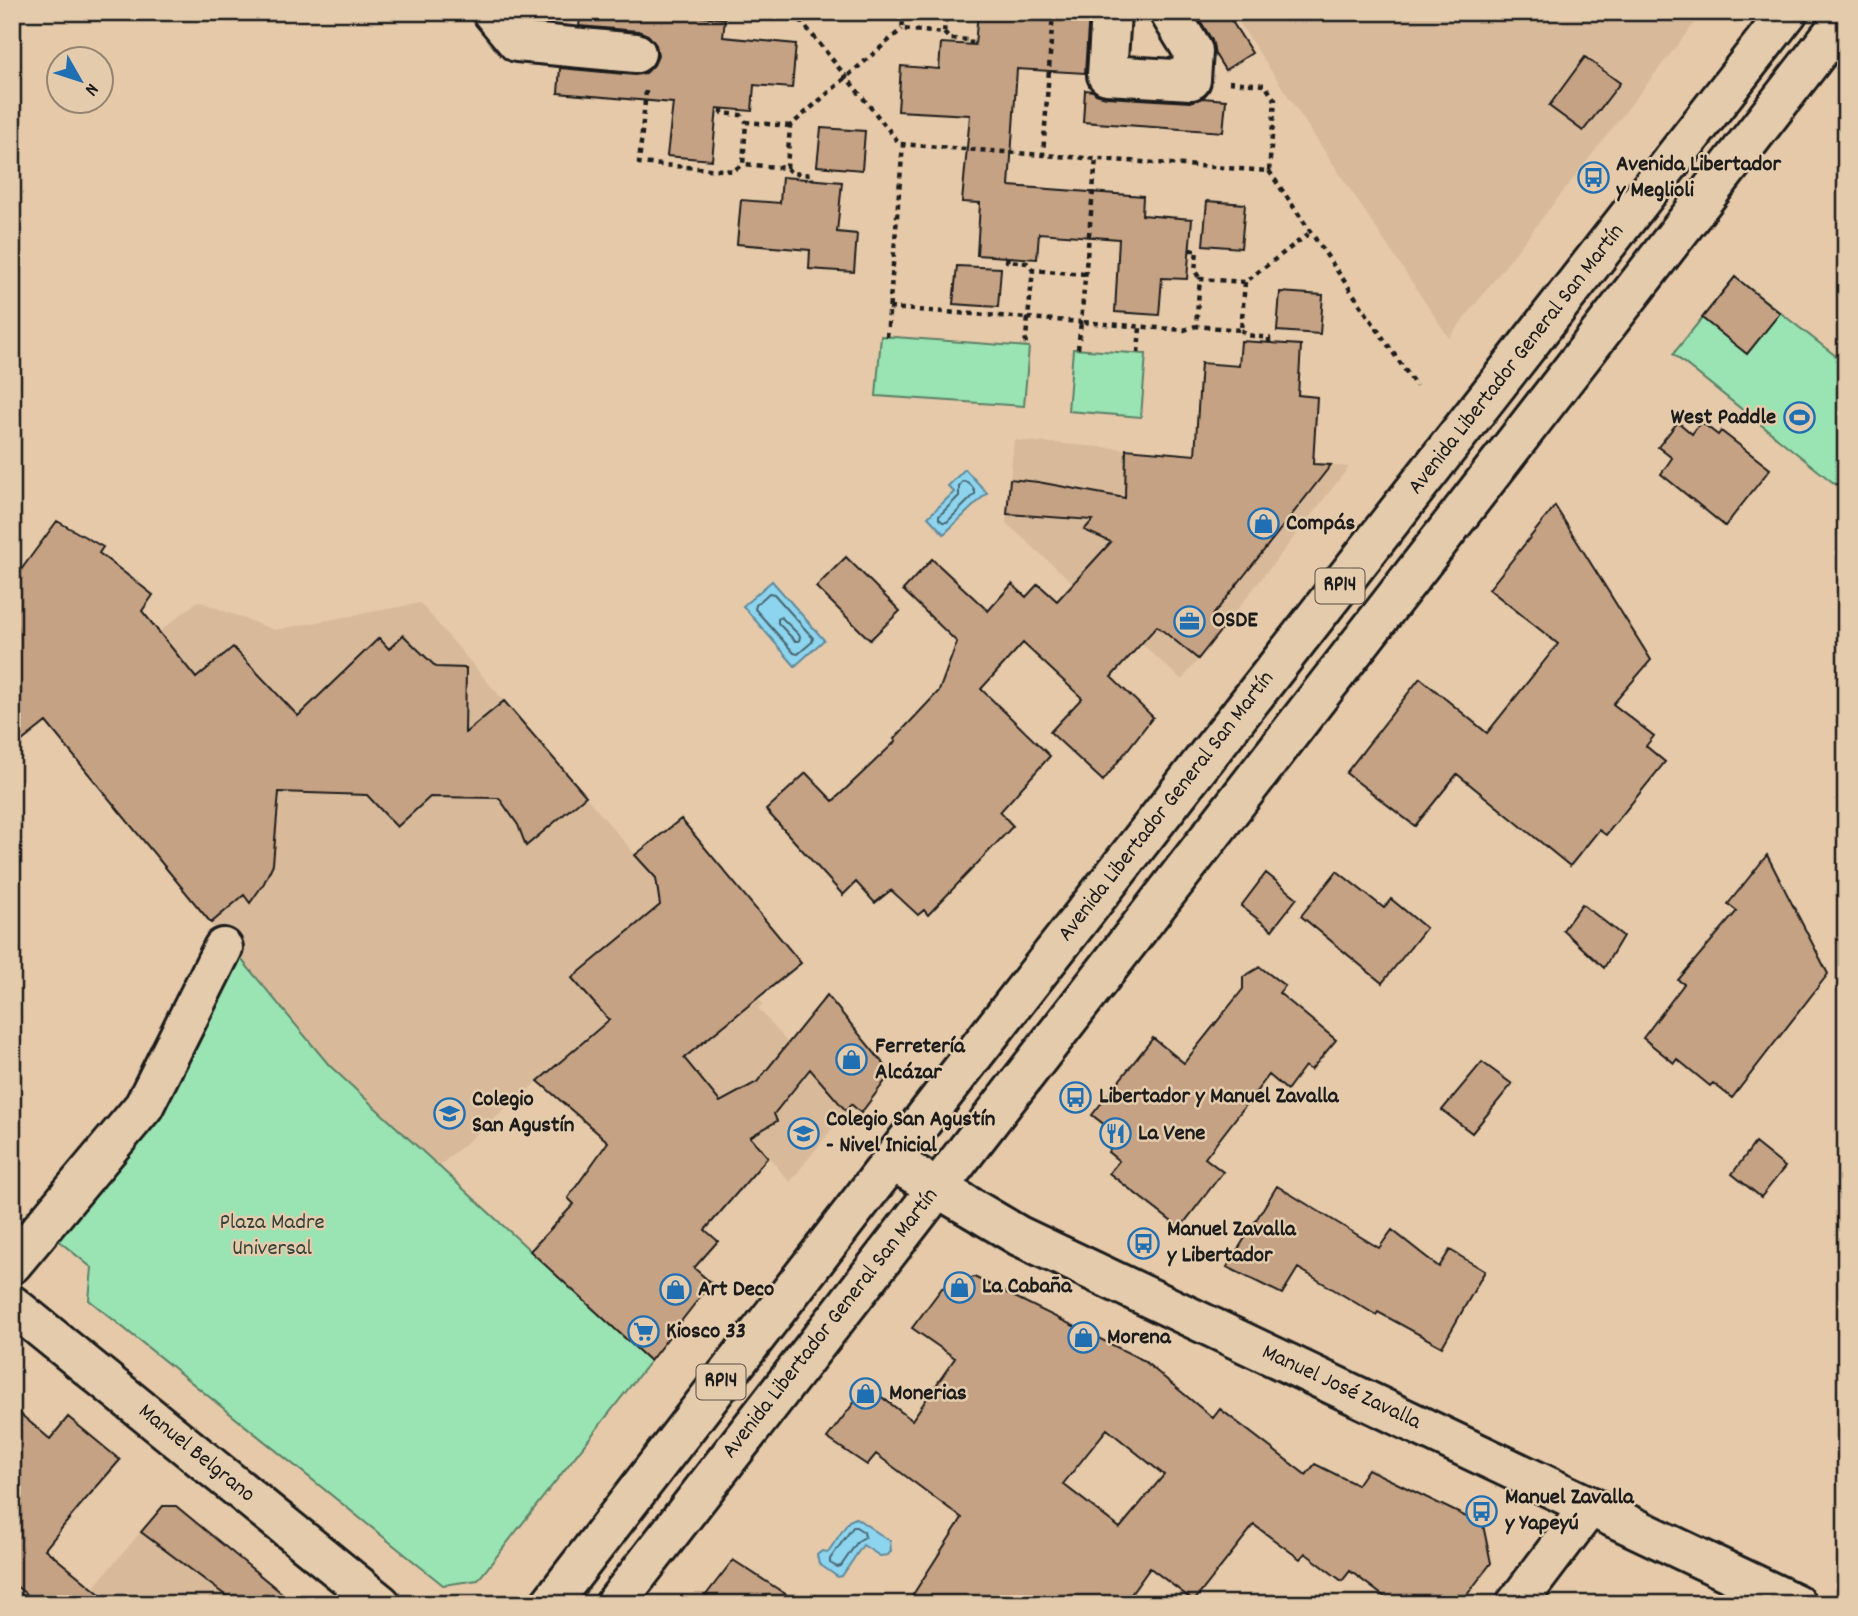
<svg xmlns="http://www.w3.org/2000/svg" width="1858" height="1616" viewBox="0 0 1858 1616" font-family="Dekko,sans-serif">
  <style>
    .built { fill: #d8ba9b }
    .green { fill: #9ae3b2; stroke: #5b8067; stroke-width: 2 }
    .water { fill: #8dd4ef; stroke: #608a9b; stroke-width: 2 }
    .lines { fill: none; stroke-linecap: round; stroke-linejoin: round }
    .shore { stroke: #496670; stroke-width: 2 }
    .building { fill: #c6a284; stroke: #1c1c1c; stroke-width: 2; fill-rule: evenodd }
    .street-casing { stroke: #1c1c1c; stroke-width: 44 }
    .secondary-casing { stroke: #1c1c1c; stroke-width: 44 }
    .primary-casing { stroke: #1c1c1c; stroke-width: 44 }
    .path { stroke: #1c1c1c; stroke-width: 4.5; stroke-dasharray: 5 5; stroke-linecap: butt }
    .street { stroke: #e4cbac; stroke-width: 38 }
    .secondary { stroke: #e4cbac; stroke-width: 38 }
    .primary { stroke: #e4cbac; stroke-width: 38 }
    .labels { text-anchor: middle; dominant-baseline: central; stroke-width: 5; stroke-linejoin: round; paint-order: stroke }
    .shield { fill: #e4cbac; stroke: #585047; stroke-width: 2 }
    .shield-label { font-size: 21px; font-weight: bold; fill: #1c1c1c }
    .poi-label { font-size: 23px; font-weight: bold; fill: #1c1c1c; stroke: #e4cbac; text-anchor: start }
    .street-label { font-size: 23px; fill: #1c1c1c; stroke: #e4cbac }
    .park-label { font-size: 23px; fill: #35443a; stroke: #e4cbac }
  </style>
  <rect width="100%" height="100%" fill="#e5c9a9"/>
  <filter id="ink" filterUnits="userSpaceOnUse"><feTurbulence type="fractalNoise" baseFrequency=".0143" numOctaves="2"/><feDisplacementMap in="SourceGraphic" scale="14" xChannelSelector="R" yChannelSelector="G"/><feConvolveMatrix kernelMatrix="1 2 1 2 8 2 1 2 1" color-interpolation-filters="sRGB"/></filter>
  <g filter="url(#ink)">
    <path class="built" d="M1232 12H1703L1449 338Z
      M1014 440 1213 456 1349 467 1182 680 1006 523Z
      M198 601 274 630 420 603 758 998 763 1004 758 1008 846 1111 790 1182 633 1000 439 1166 329 1065 312 1047 45 722Z
      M141 1532 237 1604H79Z"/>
    <path class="green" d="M1735 277 1846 364V493L1673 354Z
      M881 336 1029 347 1024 406 876 396Z
      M1073 349 1146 354 1141 417 1068 411Z
      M236 953 329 1065 650 1361 478 1580 443 1585 89 1300 92 1268 54 1237Z"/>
    <path class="water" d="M965 469 987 493 944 534 928 517 954 492 948 486Z
      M772 581 824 640 795 666 743 606Z
      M856 1518 890 1541 891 1551 888 1555 880 1556 863 1545 842 1576 838 1577 819 1564 817 1555 822 1551 828 1552 849 1521Z"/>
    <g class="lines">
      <path class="shore" d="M963 481C968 481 976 489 975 494L947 522H943L939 519V516L959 496V486Z
        M769 593 774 594 813 638 812 642 798 654 794 653 755 609 756 605Z
        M781 617 800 636 799 641H795L778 623V619Z
        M853 1527H856L864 1532 865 1537 858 1541 841 1566 837 1567 830 1563V1559Z"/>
    </g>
    <path class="building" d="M581 12H645L725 19 723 37 796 44 792 88 754 85 752 111 717 108 712 160 667 156 673 103 558 93 560 68 635 75 646 73 654 65 658 56 656 45 648 35 638 31 579 26Z
      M978 12H1089L1085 73 1017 69 1009 186 1143 196 1142 215 1192 219 1187 279 1162 278 1159 315 1115 312 1119 239 1039 233 1037 259 977 255 980 203 962 202 970 115 898 111 901 66 939 69 941 43 975 45Z
      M1195 12H1226L1252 53 1225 70 1215 54 1212 40Z
      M1585 57 1620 83 1583 131 1549 106Z
      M1085 90 1093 91 1096 94 1106 97 1190 102 1202 98 1226 100 1223 132 1083 122Z
      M821 128 865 131 862 170 817 166Z
      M782 177 842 182 837 232 857 234 854 272 809 269 810 250 737 244 741 200 780 203Z
      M1207 201 1245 204 1241 248 1203 245Z
      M957 266 1001 268 998 307 953 304Z
      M1735 277 1780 313 1747 354 1702 318Z
      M1280 292 1323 295 1320 334 1277 331Z
      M1241 341 1301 345 1298 395 1317 397 1313 464 1331 465 1213 615 1225 625 1198 659 1157 626 1111 677 1153 717 1103 781 1050 732 1082 698 1023 643 981 689 1050 756 1000 812 1013 826 928 915 924 910 918 915 891 890 875 903 856 882 843 895 766 810 806 773 833 801 896 741 894 739 939 691 957 642 903 590 932 559 988 611 1012 584 1026 597 1038 584 1057 601 1111 542 1084 530 1093 520 1007 514 1010 479 1038 482 1125 498 1126 449 1195 455 1201 363 1239 366Z
      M1678 422 1692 434 1701 422 1718 435 1721 431 1770 469 1725 526 1661 474 1672 458 1658 447Z
      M1555 506 1651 660 1613 704 1654 736 1646 746 1665 762 1606 835 1599 830 1570 866 1457 774 1415 826 1346 773 1420 678 1487 733 1558 644 1489 589Z
      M57 521 103 547 99 553 153 595 142 611 196 678 233 647 298 716 379 638 389 649 403 635 436 667 466 668 465 733 504 701 586 796 526 846 518 825 499 798 430 797 397 827 367 795 279 792 273 864 264 883 250 903 244 895 211 923 46 722 12 749V582Z
      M846 557 900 611 870 640 816 587Z
      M681 819 801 963 684 1058 720 1102 757 1082 827 995 891 1073 861 1113 851 1104 846 1111 810 1069 774 1114 777 1121 750 1137 768 1157 705 1230 718 1241 694 1268 711 1283 650 1361 530 1251 574 1204 568 1198 608 1142 538 1081 609 1020 572 978 660 905 656 878 635 855Z
      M1767 855 1828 974 1732 1098 1713 1083 1710 1086 1677 1059 1674 1063 1643 1038 1684 984 1678 980 1737 911 1728 904Z
      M1337 871 1384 908 1391 899 1426 928 1382 983 1301 916Z
      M1266 873 1297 898 1272 930 1241 906Z
      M1582 904 1623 936 1604 968 1563 930Z
      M1260 967 1285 986 1279 993 1336 1040 1311 1070 1305 1066 1287 1090 1269 1075 1205 1158 1223 1172 1180 1228 1109 1173 1119 1161 1108 1152 1116 1141 1106 1134 1110 1129 1092 1115 1153 1038 1184 1063 1243 989V977Z
      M1482 1062 1512 1084 1472 1133 1442 1110Z
      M1755 1143 1785 1167 1761 1197 1732 1174Z
      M1277 1186 1379 1248 1392 1230 1439 1267 1450 1250 1485 1271 1442 1347 1378 1312 1376 1315 1298 1268 1282 1294 1227 1267Z
      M974 1277 1143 1360 1213 1418 1220 1409 1306 1475 1315 1464 1357 1485 1368 1469 1483 1525 1491 1563 1460 1604H1394L1350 1571 1342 1581 1305 1553 1300 1559 1254 1525 1194 1601 1150 1568 1124 1604H907L962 1518 876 1454 867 1465 827 1438 867 1386 912 1420 955 1358 912 1328 942 1288ZM1107 1429 1164 1475 1120 1528 1063 1484Z
      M12 1407 50 1439 68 1417 120 1460 78 1508 45 1549 112 1604H39L16 1586 12 1590Z
      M163 1506H176L295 1604H237L141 1532Z
      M733 1560 801 1604H699Z"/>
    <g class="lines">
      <defs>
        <path id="street" d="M492 12 517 42 636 53
          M1111 12 1107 75 1191 80 1193 51 1169 12
          M12 1264 144 1106 223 948
          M12 1305 381 1604
          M1516 1604 1590 1506"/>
        <path id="secondary" d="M892 1161 1019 1236 1796 1604"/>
        <path id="primary" d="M550 1604 958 1075 1788 12
          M615 1604 1846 16"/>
      </defs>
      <use href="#street" class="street-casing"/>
      <use href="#secondary" class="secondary-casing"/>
      <use href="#primary" class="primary-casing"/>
      <path class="path" d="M794 12 900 144 1043 155
        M904 12 902 29 944 33 946 12
        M1053 12 1043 155 1269 171 1416 386
        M944 33 950 39 971 40V45
        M1229 82 1265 85 1275 100 1269 171
        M646 91 639 163 733 171 743 164
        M722 109V113L741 115 746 122
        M790 126 746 122 743 164 787 168 790 126 902 29
        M787 168 791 173 812 175V179
        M1190 250H1197L1195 271 1200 279
        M1008 257 1007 261 1027 263 1033 270
        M1085 274 1033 270 1028 318 1081 322 1096 158
        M1245 282 1241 330 1196 326 1200 279 1245 282 1311 232
        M889 308 1028 318 1025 347
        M1241 330 1247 335 1269 338V343
        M887 337 903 144
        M1078 349 1081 322 1184 330 1196 326
        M1138 353 1140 327"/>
      <use href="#street" class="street"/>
      <use href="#secondary" class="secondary"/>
      <use href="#primary" class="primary"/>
    </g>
  </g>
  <defs>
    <symbol id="bus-ring" viewBox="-11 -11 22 22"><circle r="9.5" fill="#e4cbac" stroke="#1f6fb2" stroke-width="1.5"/><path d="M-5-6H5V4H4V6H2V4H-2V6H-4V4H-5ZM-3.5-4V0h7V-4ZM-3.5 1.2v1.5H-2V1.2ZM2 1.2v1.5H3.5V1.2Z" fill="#1f6fb2"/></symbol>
    <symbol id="stadium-ring" viewBox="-11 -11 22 22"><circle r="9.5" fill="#e4cbac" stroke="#1f6fb2" stroke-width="1.5"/><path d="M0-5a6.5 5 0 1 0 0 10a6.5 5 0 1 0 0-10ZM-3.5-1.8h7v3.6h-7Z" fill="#1f6fb2"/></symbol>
    <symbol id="shop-ring" viewBox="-11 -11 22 22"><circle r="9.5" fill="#e4cbac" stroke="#1f6fb2" stroke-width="1.5"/><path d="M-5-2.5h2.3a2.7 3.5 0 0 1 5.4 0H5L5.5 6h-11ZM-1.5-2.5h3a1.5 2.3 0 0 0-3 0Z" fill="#1f6fb2"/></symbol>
    <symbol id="office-ring" viewBox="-11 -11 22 22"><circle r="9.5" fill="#e4cbac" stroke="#1f6fb2" stroke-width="1.5"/><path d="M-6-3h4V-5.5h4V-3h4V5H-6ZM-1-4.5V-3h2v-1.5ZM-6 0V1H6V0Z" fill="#1f6fb2"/></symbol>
    <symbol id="school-ring" viewBox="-11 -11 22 22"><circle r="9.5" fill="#e4cbac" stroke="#1f6fb2" stroke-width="1.5"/><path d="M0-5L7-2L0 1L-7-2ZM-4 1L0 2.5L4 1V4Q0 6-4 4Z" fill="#1f6fb2"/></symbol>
    <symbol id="restaurant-ring" viewBox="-11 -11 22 22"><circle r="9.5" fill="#e4cbac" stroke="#1f6fb2" stroke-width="1.5"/><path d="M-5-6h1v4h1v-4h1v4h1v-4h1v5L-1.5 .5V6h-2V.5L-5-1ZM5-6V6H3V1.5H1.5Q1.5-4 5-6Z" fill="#1f6fb2"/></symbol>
    <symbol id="supermarket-ring" viewBox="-11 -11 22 22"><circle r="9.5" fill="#e4cbac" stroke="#1f6fb2" stroke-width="1.5"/><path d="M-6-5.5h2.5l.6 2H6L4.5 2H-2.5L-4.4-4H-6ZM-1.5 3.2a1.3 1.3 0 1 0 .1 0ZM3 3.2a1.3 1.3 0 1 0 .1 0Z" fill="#1f6fb2"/></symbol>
  </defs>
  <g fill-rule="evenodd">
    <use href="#bus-ring" x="1576" y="160" width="35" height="35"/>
    <use href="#stadium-ring" x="1782" y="400" width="35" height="35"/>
    <use href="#shop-ring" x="1246" y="506" width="35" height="35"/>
    <use href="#office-ring" x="1172" y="604" width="35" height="35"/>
    <use href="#shop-ring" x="834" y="1042" width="35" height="35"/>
    <use href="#bus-ring" x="1058" y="1080" width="35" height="35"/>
    <use href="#school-ring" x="432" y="1096" width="35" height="35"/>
    <use href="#school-ring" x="786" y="1116" width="35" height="35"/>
    <use href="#restaurant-ring" x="1098" y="1116" width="35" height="35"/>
    <use href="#bus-ring" x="1126" y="1226" width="35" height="35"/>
    <use href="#shop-ring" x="942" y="1270" width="35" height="35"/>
    <use href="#shop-ring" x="658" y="1272" width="35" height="35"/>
    <use href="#supermarket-ring" x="626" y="1314" width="35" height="35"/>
    <use href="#shop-ring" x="1066" y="1320" width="35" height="35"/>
    <use href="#shop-ring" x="848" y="1376" width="35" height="35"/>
    <use href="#bus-ring" x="1464" y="1494" width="35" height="35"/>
  </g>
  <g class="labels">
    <g class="shield">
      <rect x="1315.5" y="568.5" width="49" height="35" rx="5"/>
      <rect x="696.5" y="1364.5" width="49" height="35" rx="5"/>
    </g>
    <g class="shield-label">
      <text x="1340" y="586">RP14</text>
      <text x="721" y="1382">RP14</text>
    </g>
    <g class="poi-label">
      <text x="1616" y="165">Avenida Libertador<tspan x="1616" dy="26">y Meglioli</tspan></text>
      <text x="1776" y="418" text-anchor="end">West Paddle</text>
      <text x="1286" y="524">Compás</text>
      <text x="1212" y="621">OSDE</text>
      <text x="875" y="1047">Ferretería<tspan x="875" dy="26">Alcázar</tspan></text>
      <text x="1099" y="1097">Libertador y Manuel Zavalla</text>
      <text x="472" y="1100">Colegio<tspan x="472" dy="26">San Agustín</tspan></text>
      <text x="826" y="1120">Colegio San Agustín<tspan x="826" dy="26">- Nivel Inicial</tspan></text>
      <text x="1138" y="1134">La Vene</text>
      <text x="1167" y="1230">Manuel Zavalla<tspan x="1167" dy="26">y Libertador</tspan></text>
      <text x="982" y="1287">La Cabaña</text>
      <text x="698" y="1290">Art Deco</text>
      <text x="666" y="1332">Kiosco 33</text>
      <text x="1107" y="1338">Morena</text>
      <text x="889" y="1394">Monerias</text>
      <text x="1505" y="1498">Manuel Zavalla<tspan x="1505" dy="26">y Yapeyú</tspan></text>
    </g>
    <g class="street-label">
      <text transform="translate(1517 360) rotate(-52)">Avenida Libertador General San Martín</text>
      <text transform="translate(1167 807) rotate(-52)">Avenida Libertador General San Martín</text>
      <text transform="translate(831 1324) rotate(-52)">Avenida Libertador General San Martín</text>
      <text transform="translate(1341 1388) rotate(25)">Manuel José Zavalla</text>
      <text transform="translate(196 1454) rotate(39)">Manuel Belgrano</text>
    </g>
    <g class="park-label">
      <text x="272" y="1223">Plaza Madre<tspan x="272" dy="26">Universal</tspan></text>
    </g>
  </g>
  <rect width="1858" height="1616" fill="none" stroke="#e4cbac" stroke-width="42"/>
  <rect x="21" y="21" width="1816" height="1574" fill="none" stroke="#1c1c1c" stroke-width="2.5" filter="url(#ink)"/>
  <g transform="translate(80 80) rotate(129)"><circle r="33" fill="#e4cbac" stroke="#948572" stroke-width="2"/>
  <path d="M0-5L12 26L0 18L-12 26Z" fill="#1f6fb2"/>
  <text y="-10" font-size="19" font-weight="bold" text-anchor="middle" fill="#1c1c1c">N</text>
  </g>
</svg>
